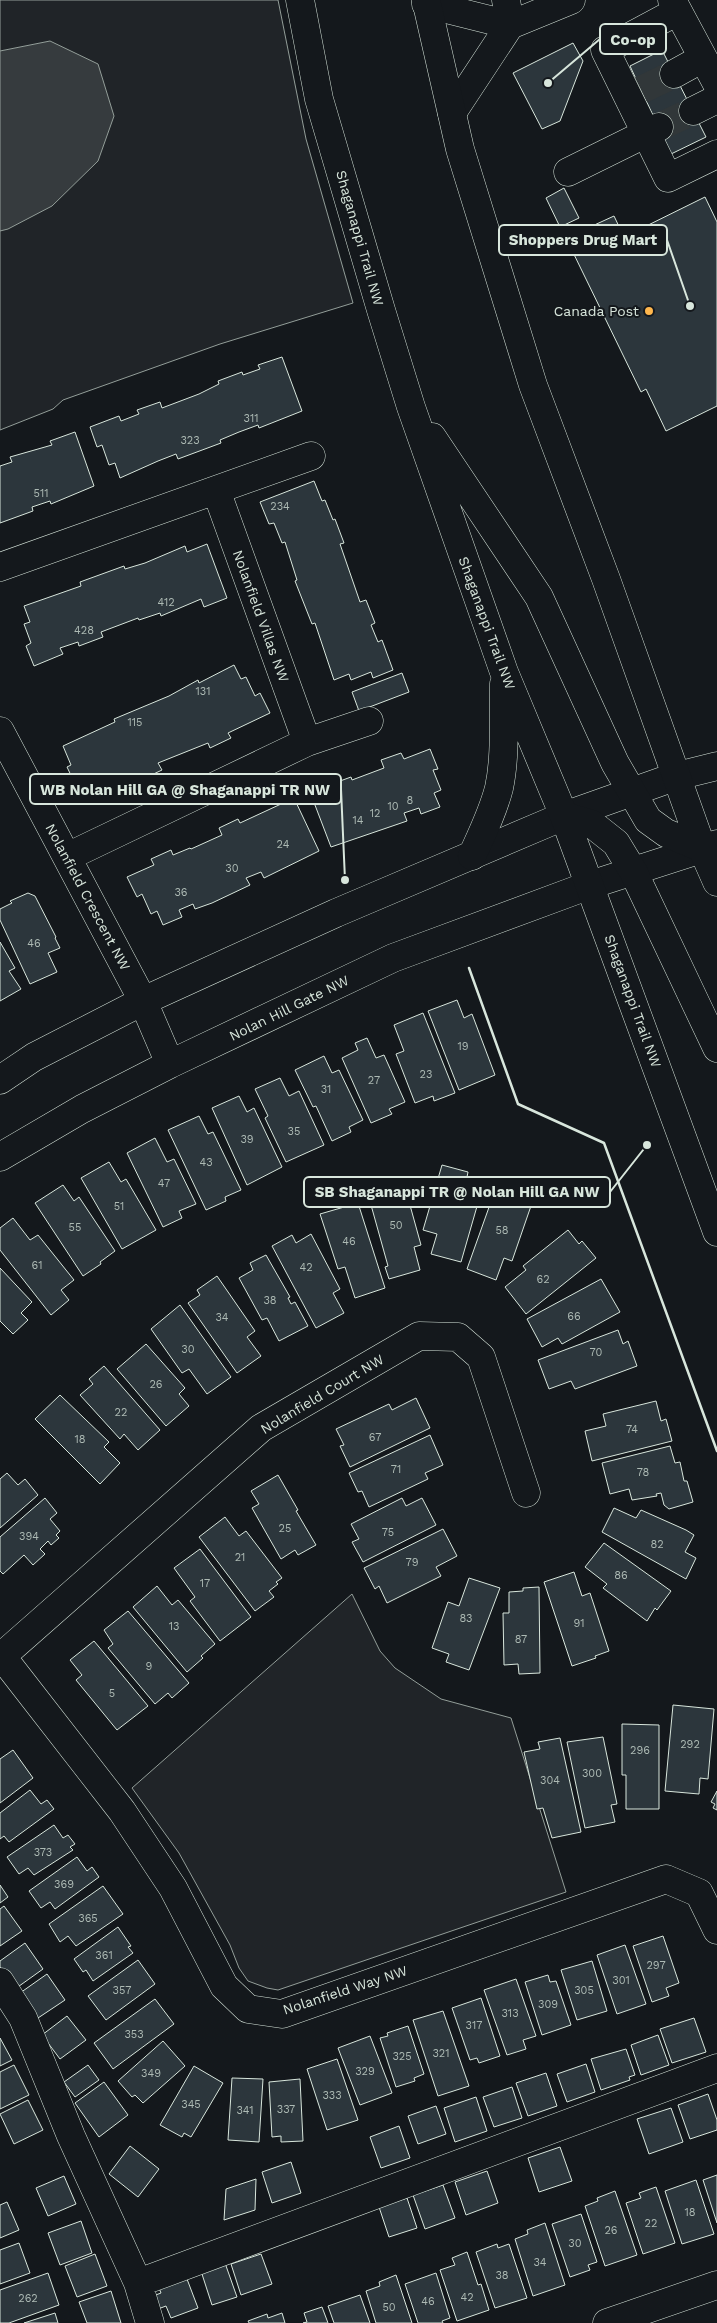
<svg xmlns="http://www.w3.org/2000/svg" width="717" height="2323" viewBox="0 0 717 2323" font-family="'Work Sans',sans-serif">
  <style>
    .green { fill: #202428; stroke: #939e99 }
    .water { fill: #363b3e; stroke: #939e99 }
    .building { fill: #2c363c; stroke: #d8e6dc }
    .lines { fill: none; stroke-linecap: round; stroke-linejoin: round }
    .minor-tunnel { stroke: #313739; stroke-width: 28; stroke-dasharray: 28 14; stroke-linecap: butt }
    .minor-casing { stroke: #d8e6dc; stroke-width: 29 }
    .major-casing { stroke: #d8e6dc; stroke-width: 29 }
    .minor { stroke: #14181c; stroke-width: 28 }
    .major { stroke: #14181c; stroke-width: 28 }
    .wall { stroke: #d8e6dc; stroke-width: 2.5 }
    .poi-dot { fill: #ffb74d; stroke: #14181c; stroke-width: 2 }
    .labels { text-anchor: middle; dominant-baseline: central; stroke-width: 4; stroke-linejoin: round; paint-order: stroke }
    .number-label { font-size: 11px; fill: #adbab4 }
    .street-label { font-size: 14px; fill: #d8e6dc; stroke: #14181c }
    .poi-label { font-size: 14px; fill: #d8e6dc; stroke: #14181c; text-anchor: end }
    .leader { fill: none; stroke: #d8e6dc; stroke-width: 2 }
    .callout-dot { fill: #d8e6dc; stroke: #14181c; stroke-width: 2 }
    .callout { fill: #14181c; stroke: #d8e6dc; stroke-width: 2 }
    .callout-label { font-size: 15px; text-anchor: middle; font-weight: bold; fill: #d8e6dc }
  </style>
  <rect width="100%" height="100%" fill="#14181c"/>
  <path class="green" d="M0 0H278L306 139 353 303 220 344 63 400 53 409 0 430Z
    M352 1594 380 1651 395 1668 441 1699 511 1718 566 1892 278 1990 267 1988 248 1981 239 1968 230 1945 179 1853 132 1788Z"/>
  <path class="water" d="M50 41 98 64 114 116 98 161 52 206 8 229 0 231V51Z"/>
  <path class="building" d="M573 43 583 61 560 121 542 129 513 73Z
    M662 50 706 137 671 154 630 66Z
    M564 188 579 218 560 227 546 198Z
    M705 197 717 222V406L666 431 646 389 641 392 566 238 614 216 624 237Z
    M282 357 302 411 259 428 258 425 239 432 220 440 221 443 178 459 176 454 158 461 120 478 115 463 109 465 102 445 97 447 90 427 119 416 121 421 139 414 137 410 160 402 162 408 199 394 219 384 218 381 242 372 243 375 260 369 258 365Z
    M75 432 94 486 51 504 50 501 32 507 33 511 0 523V466L12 462 10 457 52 445 50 441Z
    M314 481 322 501 325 500 333 520 335 519 344 543 340 544 360 602 366 600 375 623 371 625 378 642 382 640 393 670 373 678 371 672 351 680 349 674 334 680 315 623 312 624 295 581 297 580 285 542 282 543 274 523 269 524 260 502Z
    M207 544 227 598 204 607 201 599 161 616 160 613 139 620 138 618 101 632 103 637 79 646 78 642 60 648 63 654 34 666 26 646 31 643 24 624 30 622 24 606 81 586 80 582 124 566 125 569 145 563 185 546 187 552Z
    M234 665 241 679 246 677 255 696 260 693 270 713 228 733 231 738 210 748 208 743 158 763 162 770 143 779 141 774 87 799 81 786 77 788 67 767 71 765 63 746 115 722 114 719 169 696 198 680 199 683Z
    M402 673 409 692 359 711 352 692Z
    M430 749 438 769 433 770 441 790 434 793 440 807 421 814 419 808 404 813 407 821 331 847 310 792 351 777 352 780 384 768 381 760 401 753 404 759Z
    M294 798 319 851 264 878 261 872 246 878 250 885 212 903 195 909 193 904 179 910 182 917 163 925 157 911 151 914 142 894 137 897 127 877 154 865 151 859 171 850 173 855 190 848 191 849 222 835 219 828 238 819 240 823Z
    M28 893 35 896 56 937 55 938 60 948 48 953 57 972 30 984 0 920V909L12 903 10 901Z
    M0 942 15 968 9 971 21 989 0 1001Z
    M457 1000 464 1018 472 1014 495 1075 459 1090 428 1011Z
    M423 1013 455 1093 434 1101 433 1096 415 1103 396 1054 404 1051 394 1025Z
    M367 1038 376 1058 384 1055 405 1102 389 1109 392 1114 371 1123 342 1058 358 1050 355 1043Z
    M324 1056 332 1073 339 1070 363 1120 349 1127 351 1132 332 1141 316 1106 313 1107 295 1070Z
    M280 1078 289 1096 299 1091 324 1145 286 1162 265 1118 268 1116 255 1089Z
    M239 1096 247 1112 254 1108 282 1167 247 1185 212 1108Z
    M199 1116 208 1134 213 1132 241 1190 225 1197 226 1201 206 1210 168 1130Z
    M155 1138 167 1162 174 1159 196 1204 179 1211 182 1218 163 1227 127 1153Z
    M109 1162 121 1182 126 1179 156 1230 122 1249 81 1178Z
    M442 1165 468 1172 467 1177 484 1182 461 1262 431 1254 437 1234 423 1230Z
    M498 1182 523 1191 520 1199 532 1203 512 1261 504 1258 496 1280 467 1269Z
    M63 1185 74 1201 79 1197 115 1251 100 1262 101 1264 83 1276 35 1203Z
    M408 1198 421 1245 414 1247 420 1270 389 1279 385 1267 388 1266 371 1205Z
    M358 1203 385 1288 355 1298 345 1267 338 1269 320 1214Z
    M13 1218 30 1240 38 1235 74 1280 61 1290 69 1300 51 1315 0 1250V1228Z
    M568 1230 579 1244 582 1241 596 1258 526 1314 505 1287 526 1270 523 1266Z
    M311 1234 340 1289 333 1293 344 1313 316 1328 272 1246 292 1235 296 1243Z
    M266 1255 290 1297 288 1298 291 1304 295 1302 308 1326 279 1341 267 1318 262 1320 239 1278 253 1270 250 1263Z
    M0 1268 32 1302 21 1313 28 1320 13 1334 0 1321Z
    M217 1276 255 1331 247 1337 261 1356 237 1373 188 1303 200 1295 197 1290Z
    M601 1279 620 1312 562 1344 558 1338 542 1347 527 1319Z
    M180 1305 231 1377 207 1394 189 1369 182 1373 151 1329Z
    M618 1330 623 1344 628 1341 637 1366 575 1389 571 1381 549 1389 538 1360Z
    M146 1344 185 1388 179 1394 189 1406 166 1426 117 1369Z
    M104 1366 160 1430 138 1450 124 1434 120 1439 80 1395 93 1384 89 1379Z
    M60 1395 109 1442 104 1447 120 1463 100 1484 35 1419Z
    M416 1398 430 1428 350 1467 340 1446 344 1445 336 1429 389 1404 392 1410Z
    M656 1401 661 1421 666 1419 672 1441 592 1461 585 1431 606 1426 603 1414Z
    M430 1435 443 1465 425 1473 428 1479 369 1507 362 1491 358 1492 349 1473Z
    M670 1446 675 1463 680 1462 684 1481H687L693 1502 669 1509 664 1505 661 1493 656 1494 657 1496 632 1500 629 1489 610 1494 602 1463Z
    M7 1473 18 1485 25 1479 38 1495 0 1528V1479Z
    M278 1475 298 1510 296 1511 316 1545 298 1555 295 1550 281 1559 252 1508 259 1504 251 1491Z
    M45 1498 57 1513 50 1519 60 1531 56 1535 59 1538 51 1545 48 1541 40 1549 45 1554 33 1565 24 1555 3 1574 0 1571V1537Z
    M402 1498 406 1506 422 1498 436 1525 363 1562 352 1542 359 1539 351 1524Z
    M614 1508 636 1518 641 1510 686 1530 694 1535 685 1552 696 1558 686 1579 602 1532Z
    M225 1517 239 1536 246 1531 282 1578 276 1582 278 1584 269 1591 274 1597 255 1611 199 1537Z
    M443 1529 457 1556 436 1567 441 1576 387 1603 379 1586 375 1589 364 1568Z
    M604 1543 671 1591 657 1610 655 1608 647 1621 603 1588 607 1584 585 1567Z
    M200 1549 251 1617 220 1641 190 1601 195 1597 174 1568Z
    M574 1572 582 1596 590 1593 609 1651 595 1656 596 1658 572 1666 544 1582Z
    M469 1578 500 1588 469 1670 446 1662 449 1654 432 1648 448 1602 459 1606Z
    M157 1586 172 1605 178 1600 215 1644 201 1656 203 1658 187 1672 133 1607Z
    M539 1587 540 1673 519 1674 518 1664 504 1665 503 1613H509V1592L523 1591V1588Z
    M128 1611 189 1683 172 1698 168 1693 155 1704 108 1648 113 1644 104 1630Z
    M94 1641 148 1706 117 1730 76 1680 82 1675 70 1660Z
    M673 1705 714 1709 708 1779 700 1778 699 1794 665 1791Z
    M622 1724 659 1725V1809H626V1775H622Z
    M603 1737 617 1804 611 1805 615 1822 585 1828 567 1742Z
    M560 1738 581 1832 552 1838 543 1808 537 1809 524 1752 540 1749 538 1742Z
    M13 1750 33 1778 0 1803V1759Z
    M30 1790 41 1804 47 1800 54 1809 9 1842 4 1836 0 1839V1813Z
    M717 1791V1810L713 1808 715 1804 711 1802Z
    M54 1825 63 1838 68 1835 75 1844 70 1847 73 1850 34 1875 28 1868 19 1874 7 1857Z
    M77 1857 87 1871 92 1867 99 1877 55 1909 50 1902 41 1908 29 1891Z
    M0 1885 8 1897 0 1903Z
    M103 1886 123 1914 76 1946 68 1936 60 1942 49 1924Z
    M4 1906 22 1931 0 1946V1909Z
    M118 1927 131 1946 128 1947 133 1953 93 1981 86 1970 83 1972 74 1959Z
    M663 1936 679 1983 666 1988 669 1996 652 2002 633 1946Z
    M25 1943 43 1969 15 1989 0 1967V1961Z
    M625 1945 646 2004 617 2014 597 1955Z
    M138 1960 155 1984 106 2020 88 1996Z
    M592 1961 607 2011 577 2020 561 1970Z
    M47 1974 65 2000 38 2018 20 1993Z
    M548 1975 550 1982 556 1981 571 2025 542 2035 525 1982Z
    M516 1979 536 2036 523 2040 526 2049 507 2055 484 1990Z
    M481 1998 500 2056 479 2063 477 2058 470 2060 452 2008Z
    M155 1999 174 2024 113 2069 94 2043Z
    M443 2011 469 2086 438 2096 413 2020Z
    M67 2016 86 2040 60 2059 42 2035Z
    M694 2018 706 2052 672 2063 660 2029Z
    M408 2026 424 2074 414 2078 415 2081 396 2087 380 2038 388 2036 387 2033Z
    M658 2035 669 2065 641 2075 631 2045Z
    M370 2036 392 2093 360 2105 338 2048Z
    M0 2038 12 2060 0 2066Z
    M163 2041 185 2066 143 2103 135 2095 132 2097 118 2081Z
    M626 2049 635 2075 629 2077 630 2080 601 2090 591 2059Z
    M337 2059 358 2120 327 2130 307 2069Z
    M586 2064 595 2092 567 2102 557 2074Z
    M14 2065 29 2095 0 2109V2072Z
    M88 2065 99 2080 75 2097 64 2082Z
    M194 2066 223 2083 191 2137 184 2133 182 2137 160 2125Z
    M546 2073 557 2106 528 2116 516 2083Z
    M232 2078 263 2079 259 2142 228 2140Z
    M300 2079 303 2141 281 2142V2136L272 2137 269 2082Z
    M104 2082 128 2115 99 2137 75 2103Z
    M512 2087 522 2118 494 2127 483 2097Z
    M708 2094 717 2120V2130L690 2139 678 2105Z
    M476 2097 487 2131 455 2142 444 2108Z
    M28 2100 43 2130 14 2144 0 2114Z
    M436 2106 446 2134 418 2144 408 2116Z
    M671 2108 683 2142 649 2154 637 2119Z
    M399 2126 410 2158 381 2168 370 2137Z
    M130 2146 159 2169 138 2197 109 2174Z
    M560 2147 572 2181 539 2192 528 2158Z
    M291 2162 301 2193 272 2203 262 2172Z
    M487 2171 498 2203 466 2215 455 2182Z
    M717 2175V2223L703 2180Z
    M64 2176 76 2204 48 2216 36 2188Z
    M256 2179 255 2210 224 2220 226 2189Z
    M696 2180 714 2234 682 2244 665 2191Z
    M443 2185 455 2218 425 2229 413 2195Z
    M656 2187 675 2243 643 2254 626 2203 641 2198 639 2193Z
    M615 2191 637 2255 605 2266 585 2206 598 2201 597 2198Z
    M407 2198 417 2228 389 2237 379 2207Z
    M7 2202 19 2230 0 2238V2205Z
    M581 2214 597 2262 588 2265 590 2270 570 2277 552 2224Z
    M81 2221 92 2253 60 2265 48 2233Z
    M545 2223 565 2285 533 2296 515 2239 528 2234 527 2230Z
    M19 2243 30 2273 0 2284V2250Z
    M497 2244 498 2248 509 2244 527 2298 495 2308 476 2252Z
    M467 2252 478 2285 481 2284 489 2310 457 2321 440 2270 455 2265 452 2258Z
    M95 2254 107 2286 77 2297 65 2266Z
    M261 2254 272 2284 241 2295 231 2264Z
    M225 2263 237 2297 212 2305 201 2271Z
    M48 2273 59 2305 9 2323H0V2290Z
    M436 2273 450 2318 442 2321 443 2323H418L405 2284Z
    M396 2275 412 2323H376L366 2291 380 2286 379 2282Z
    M187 2279 198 2308 171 2318 166 2306 158 2309 153 2296 161 2293 159 2288Z
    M111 2291 121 2323H87L79 2302Z
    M360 2295 370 2323H334L328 2306Z
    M322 2307 328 2323H303L307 2322 304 2313Z
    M55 2313 58 2323H24Z
    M282 2313 285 2323H249L248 2321 267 2314 268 2318Z"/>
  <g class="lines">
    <path class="minor-tunnel" d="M641 90 674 74
      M659 127 693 111"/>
    <defs>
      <path id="minor" d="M506 0 510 25
        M672 0 717 84
        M426 4 510 25
        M678 11 605 50 668 178 717 154
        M674 74 703 58
        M693 111 717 99
        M452 113 510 25 571 0
        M568 172 659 127
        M216 490 307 742
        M0 567 311 456
        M0 731 143 1001 170 1064
        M67 857 307 742 369 721
        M0 1080 34 1057 143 1001 336 913 564 816 677 776 717 766
        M0 1157 82 1109 170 1064 393 958 590 885 717 844
        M0 1654 122 1811 173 1888 224 1986 248 2009 282 2014 666 1879 699 1893 717 1930
        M2 1656 261 1428 419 1336 458 1337 481 1357 526 1493
        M0 1982 23 2018 71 2136 138 2283 150 2323
        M138 2283 717 2068
        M607 2323 717 2285"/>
      <path id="major" d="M300 0 319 99 381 310 411 407 504 672 564 816 717 1232
        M426 0 460 149 533 385 606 579 702 848 717 882
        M432 437 539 597 615 763 648 820 666 833 702 848
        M564 816 592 824 616 843 633 871 717 1048
        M472 856C482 834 493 812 499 788 506 755 503 718 504 684"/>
    </defs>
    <use href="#minor" class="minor-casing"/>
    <use href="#major" class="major-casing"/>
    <use href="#minor" class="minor"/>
    <use href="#major" class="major"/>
    <path class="wall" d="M469 968 518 1104 604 1143 717 1451"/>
  </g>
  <circle class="poi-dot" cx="649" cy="311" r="5"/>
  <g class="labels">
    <g class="number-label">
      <text x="251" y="418">311</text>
      <text x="190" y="440">323</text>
      <text x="41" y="493">511</text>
      <text x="280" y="506">234</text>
      <text x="166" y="602">412</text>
      <text x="84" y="630">428</text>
      <text x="203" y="691">131</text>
      <text x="135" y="722">115</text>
      <text x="410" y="800">8</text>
      <text x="393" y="806">10</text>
      <text x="375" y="813">12</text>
      <text x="358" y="820">14</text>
      <text x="283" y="844">24</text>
      <text x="232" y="868">30</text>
      <text x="181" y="892">36</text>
      <text x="34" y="943">46</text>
      <text x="463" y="1046">19</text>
      <text x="426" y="1074">23</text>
      <text x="374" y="1080">27</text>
      <text x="326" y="1089">31</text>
      <text x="294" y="1131">35</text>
      <text x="247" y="1139">39</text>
      <text x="206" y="1162">43</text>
      <text x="164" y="1183">47</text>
      <text x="119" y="1206">51</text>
      <text x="396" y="1225">50</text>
      <text x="75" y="1227">55</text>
      <text x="502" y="1230">58</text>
      <text x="349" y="1241">46</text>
      <text x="37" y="1265">61</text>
      <text x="306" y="1267">42</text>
      <text x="543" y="1279">62</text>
      <text x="270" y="1300">38</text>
      <text x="574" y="1316">66</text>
      <text x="222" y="1317">34</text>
      <text x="188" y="1349">30</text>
      <text x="596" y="1352">70</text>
      <text x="156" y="1384">26</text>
      <text x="121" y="1412">22</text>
      <text x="632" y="1429">74</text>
      <text x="375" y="1437">67</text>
      <text x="80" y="1439">18</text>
      <text x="396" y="1469">71</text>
      <text x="643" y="1472">78</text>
      <text x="285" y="1528">25</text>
      <text x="388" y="1532">75</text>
      <text x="29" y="1536">394</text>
      <text x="657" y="1544">82</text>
      <text x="240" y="1557">21</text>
      <text x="412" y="1562">79</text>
      <text x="621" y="1575">86</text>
      <text x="205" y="1583">17</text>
      <text x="466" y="1618">83</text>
      <text x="579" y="1623">91</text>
      <text x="174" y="1626">13</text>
      <text x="521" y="1639">87</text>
      <text x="149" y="1666">9</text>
      <text x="112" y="1693">5</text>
      <text x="690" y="1744">292</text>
      <text x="640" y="1750">296</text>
      <text x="592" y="1773">300</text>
      <text x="550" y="1780">304</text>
      <text x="43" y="1852">373</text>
      <text x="64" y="1884">369</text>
      <text x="88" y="1918">365</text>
      <text x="104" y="1955">361</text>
      <text x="656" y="1965">297</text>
      <text x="621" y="1980">301</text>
      <text x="122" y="1990">357</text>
      <text x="584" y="1990">305</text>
      <text x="548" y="2004">309</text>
      <text x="510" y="2013">313</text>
      <text x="474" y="2025">317</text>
      <text x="134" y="2034">353</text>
      <text x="441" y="2053">321</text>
      <text x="402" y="2056">325</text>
      <text x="365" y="2071">329</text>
      <text x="151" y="2073">349</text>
      <text x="332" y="2095">333</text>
      <text x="191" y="2104">345</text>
      <text x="286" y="2109">337</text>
      <text x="245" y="2110">341</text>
      <text x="690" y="2212">18</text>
      <text x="651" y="2223">22</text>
      <text x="611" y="2230">26</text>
      <text x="575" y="2243">30</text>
      <text x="540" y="2262">34</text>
      <text x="502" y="2275">38</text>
      <text x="467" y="2297">42</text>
      <text x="28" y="2298">262</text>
      <text x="428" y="2301">46</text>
      <text x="389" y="2307">50</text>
    </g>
    <g class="street-label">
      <text transform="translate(360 238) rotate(74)">Shaganappi Trail NW</text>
      <text transform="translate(261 616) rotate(70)">Nolanfield Villas NW</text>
      <text transform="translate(487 623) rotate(70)">Shaganappi Trail NW</text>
      <text transform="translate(88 897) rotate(62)">Nolanfield Crescent NW</text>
      <text transform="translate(633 1001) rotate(70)">Shaganappi Trail NW</text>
      <text transform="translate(289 1008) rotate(-26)">Nolan Hill Gate NW</text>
      <text transform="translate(322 1394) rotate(-31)">Nolanfield Court NW</text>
      <text transform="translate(345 1990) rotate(-18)">Nolanfield Way NW</text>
    </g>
    <g class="poi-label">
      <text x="639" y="311">Canada Post</text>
    </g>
  </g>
  <path class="leader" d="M548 83L600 39M690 306L667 240M345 880L341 789M647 1145L610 1192"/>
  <g class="callout-dot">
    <circle cx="548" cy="83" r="5"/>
    <circle cx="690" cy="306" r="5"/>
    <circle cx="345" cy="880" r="5"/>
    <circle cx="647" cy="1145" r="5"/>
  </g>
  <g class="callout">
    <rect x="600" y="24" width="66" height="30" rx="5"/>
    <rect x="499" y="225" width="168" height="30" rx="5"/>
    <rect x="30" y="774" width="311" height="30" rx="5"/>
    <rect x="304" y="1177" width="306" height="30" rx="5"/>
  </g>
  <g class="callout-label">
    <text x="633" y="45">Co-op</text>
    <text x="583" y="245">Shoppers Drug Mart</text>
    <text x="185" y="795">WB Nolan Hill GA @ Shaganappi TR NW</text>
    <text x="457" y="1197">SB Shaganappi TR @ Nolan Hill GA NW</text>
  </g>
</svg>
